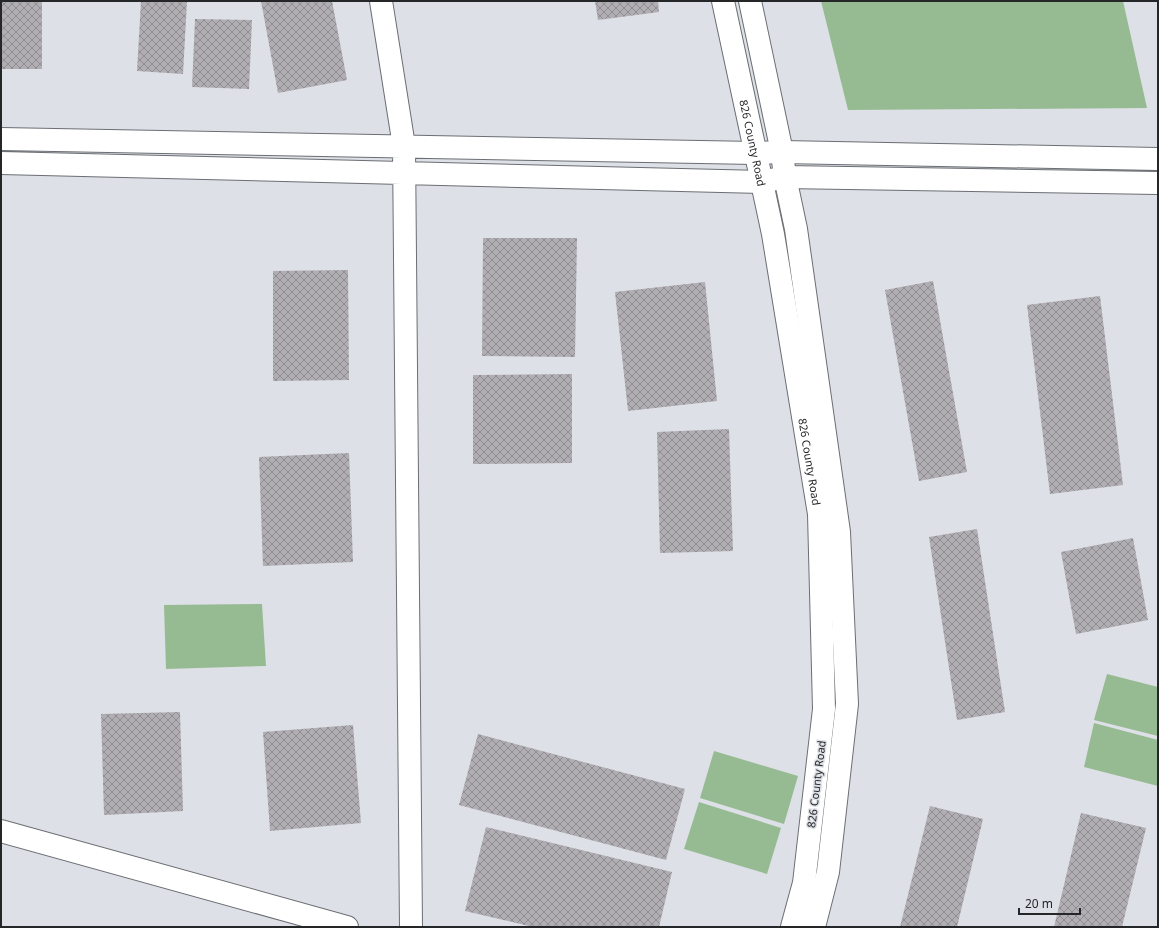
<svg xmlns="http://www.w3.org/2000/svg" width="1159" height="928" viewBox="0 0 1159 928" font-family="'Noto Sans',sans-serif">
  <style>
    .pitch { fill: #96bb92 }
    .building { fill: url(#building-cross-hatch) }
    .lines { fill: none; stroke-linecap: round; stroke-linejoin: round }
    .tertiary-casing { stroke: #6b6e73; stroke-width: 24 }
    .secondary-casing { stroke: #6b6e73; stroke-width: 24 }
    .tertiary { stroke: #fff; stroke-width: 22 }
    .secondary { stroke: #fff; stroke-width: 22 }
    .labels { text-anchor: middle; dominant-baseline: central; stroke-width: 3; stroke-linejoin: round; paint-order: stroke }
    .street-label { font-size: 11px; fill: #252628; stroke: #dde0e6 }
  </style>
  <defs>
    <pattern id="building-cross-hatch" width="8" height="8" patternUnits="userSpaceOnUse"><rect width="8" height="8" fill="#b0aeb3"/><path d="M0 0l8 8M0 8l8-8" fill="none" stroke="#8f8d92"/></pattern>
  </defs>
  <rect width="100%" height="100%" fill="#dde0e6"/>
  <path class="pitch" d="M821 1H1123L1147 108 848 110Z
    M262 604 266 666 166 669 164 605Z
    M1107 674 1158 687V736L1094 720Z
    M1094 723 1158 740V786L1084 767Z
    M714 751 798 776 784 824 700 798Z
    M699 802 781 828 767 874 684 849Z"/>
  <path class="building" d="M1 1H42V69H1Z
    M141 1H187L183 74 137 71Z
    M261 1H332L347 80 278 93Z
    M595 1H658L659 12 598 20Z
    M195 19 252 20 249 89 192 87Z
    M483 238H577L575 357 482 356Z
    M348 270 349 380 273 381V271Z
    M933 281 967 472 919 481 885 290Z
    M705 282 717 401 628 411 615 292Z
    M1100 296 1123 485 1050 494 1027 305Z
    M572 374V463L473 464V375Z
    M729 429 733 551 660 553 657 432Z
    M349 453 353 562 263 566 259 457Z
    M977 529 1005 712 957 720 929 537Z
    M1133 538 1148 620 1076 634 1061 552Z
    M180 712 183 811 104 815 101 714Z
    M353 725 361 823 270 831 263 732Z
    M478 734 685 789 666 860 459 805Z
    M930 806 983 819 957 927H900Z
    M1081 813 1146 828 1122 927H1054Z
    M486 827 672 872 659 927H533L465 911Z"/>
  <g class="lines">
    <defs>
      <path id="tertiary" d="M381 1 404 146 411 927
        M1 139 755 153 782 152 1158 159
        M1 163 762 182 785 177 1158 183
        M1 831 347 927"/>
      <g id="secondary">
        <path id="s1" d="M723 1 773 234 819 514 824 709 804 883 792 927"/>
        <path d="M750 1 782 152 785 177 796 229 839 532 847 704 828 872 814 927"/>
      </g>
    </defs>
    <use href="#tertiary" class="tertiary-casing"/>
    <use href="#secondary" class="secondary-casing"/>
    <use href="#tertiary" class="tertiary"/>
    <use href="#secondary" class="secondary"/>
  </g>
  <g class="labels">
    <g class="street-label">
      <text stroke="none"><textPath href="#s1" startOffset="145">826 County Road</textPath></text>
      <text stroke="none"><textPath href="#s1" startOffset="469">826 County Road</textPath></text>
      <text transform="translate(816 784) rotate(-83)">826 County Road</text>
    </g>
  </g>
  <rect width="1159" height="928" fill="none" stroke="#252628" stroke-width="4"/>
  <path d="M1019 908v6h61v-6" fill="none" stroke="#252628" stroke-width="2"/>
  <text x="1025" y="908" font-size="12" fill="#252628" stroke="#dde0e6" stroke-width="3" paint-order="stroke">20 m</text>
</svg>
